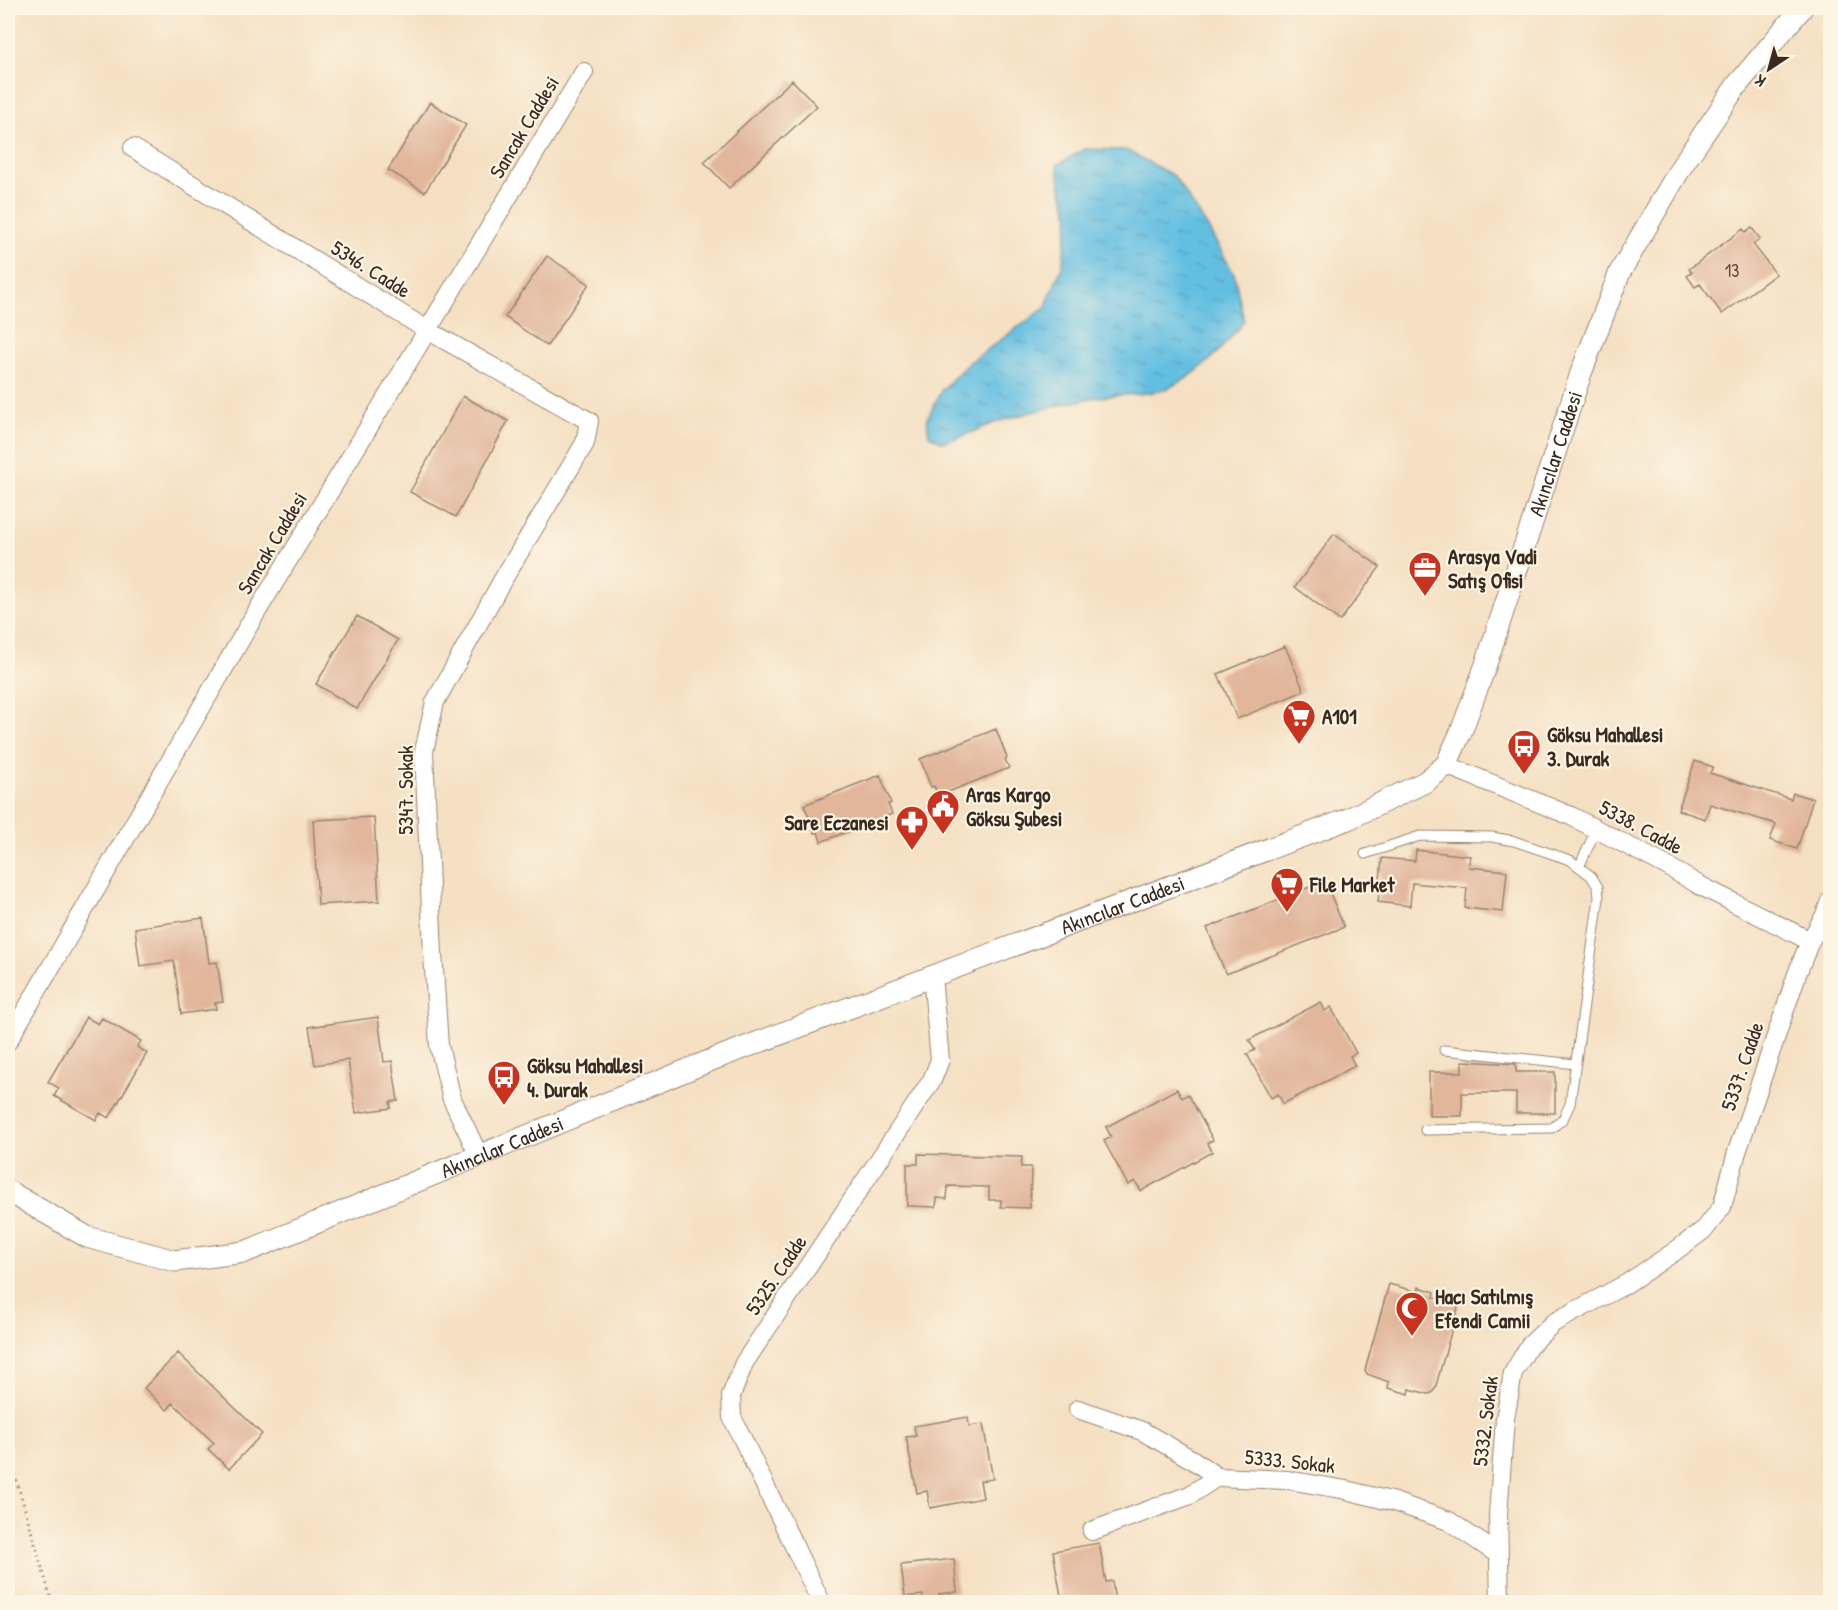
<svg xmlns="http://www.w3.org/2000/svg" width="1838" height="1610" viewBox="0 0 1838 1610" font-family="'Patrick Hand',sans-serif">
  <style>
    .water { fill: url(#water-ripples); stroke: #507480; stroke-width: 1.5 }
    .building { fill: #e1b69b }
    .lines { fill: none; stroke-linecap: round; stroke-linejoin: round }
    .service-casing { stroke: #988570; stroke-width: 11 }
    .minor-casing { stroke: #988570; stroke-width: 20 }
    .tertiary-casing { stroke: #988570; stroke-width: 23 }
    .path { stroke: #988570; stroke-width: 3; stroke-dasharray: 1.5 4.5; stroke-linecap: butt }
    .service { stroke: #fff; stroke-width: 9 }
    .minor { stroke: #fff; stroke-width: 18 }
    .tertiary { stroke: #fff; stroke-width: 21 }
    .labels { text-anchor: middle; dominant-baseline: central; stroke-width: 4.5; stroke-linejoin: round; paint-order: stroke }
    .number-label { font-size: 18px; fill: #644d3d }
    .street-label { font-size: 21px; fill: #3b2a1e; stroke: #fcf5e5 }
    .poi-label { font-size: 21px; font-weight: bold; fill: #3b2a1e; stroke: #fcf5e5; text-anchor: start }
  </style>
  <defs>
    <pattern id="water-ripples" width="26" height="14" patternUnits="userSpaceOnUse" patternTransform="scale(1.5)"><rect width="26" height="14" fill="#64bfe2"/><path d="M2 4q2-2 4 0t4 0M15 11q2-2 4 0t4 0" fill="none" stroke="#549bb7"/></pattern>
  </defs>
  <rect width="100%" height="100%" fill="#fcf5e5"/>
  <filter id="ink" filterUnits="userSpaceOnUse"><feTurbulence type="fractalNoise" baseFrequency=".0167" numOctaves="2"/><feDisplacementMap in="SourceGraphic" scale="12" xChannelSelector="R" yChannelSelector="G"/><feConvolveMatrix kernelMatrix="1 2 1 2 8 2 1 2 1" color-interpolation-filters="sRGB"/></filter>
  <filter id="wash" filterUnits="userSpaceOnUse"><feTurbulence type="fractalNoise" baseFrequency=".008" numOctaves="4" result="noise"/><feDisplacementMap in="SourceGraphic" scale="24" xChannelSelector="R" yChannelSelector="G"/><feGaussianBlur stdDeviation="1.35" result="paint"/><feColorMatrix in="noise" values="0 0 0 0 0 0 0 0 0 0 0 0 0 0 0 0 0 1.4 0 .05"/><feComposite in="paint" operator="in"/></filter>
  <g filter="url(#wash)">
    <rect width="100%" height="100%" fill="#f5e0c3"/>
    <path class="water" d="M1085 149 1126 150 1174 176 1206 225 1234 274 1244 321C1223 348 1198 377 1165 389 1141 397 1112 393 1087 399 1057 406 1024 413 994 423 977 430 961 438 943 442L929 435 927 419 942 390 966 365 1045 308 1062 267 1069 215 1061 187 1057 165Z"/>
    <g id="blocks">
      <path class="building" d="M792 80 817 106 729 188 704 162Z
        M430 102 466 125 425 192 388 170Z
        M1752 228 1760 239 1753 244 1776 274 1722 314 1700 284 1695 287 1687 276 1692 272 1689 269 1743 229 1745 232Z
        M547 256 589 284 547 346 505 317Z
        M463 396 508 421 456 517 410 492Z
        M1334 534 1380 567 1340 621 1295 587Z
        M357 616 398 640 357 709 316 684Z
        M1285 646 1304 691 1237 719 1218 674Z
        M996 729 1007 758 1005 759 1009 768 938 796 934 786 931 787 920 759Z
        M1695 761 1713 767 1710 773 1791 799 1793 793 1813 799 1797 849 1770 840 1776 824 1710 804 1705 819 1678 810Z
        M880 775 891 803 888 804 892 814 821 842 818 832 815 833 804 805Z
        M374 817 379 901 318 905 313 820Z
        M1416 850 1470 856 1469 867 1507 871 1503 912 1465 908 1467 888 1412 883 1410 906 1378 902 1382 858 1415 861Z
        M1325 881 1344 927 1226 974 1207 928Z
        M203 918 209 963 217 962 223 1002 215 1003 216 1009 181 1014 174 961 140 966 135 928Z
        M1321 1002 1325 1011 1331 1007 1356 1053 1350 1056 1355 1066 1283 1104 1278 1094 1271 1098 1247 1054 1255 1050 1249 1040Z
        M86 1017 98 1024 102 1018 141 1041 137 1047 147 1053 109 1118 100 1113 96 1120 54 1096 59 1088 48 1082Z
        M378 1017 384 1062 392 1061 398 1101 390 1102 391 1108 356 1113 348 1060 315 1065 309 1027Z
        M1462 1061 1516 1064V1072H1555V1113H1516V1093H1462V1116H1429V1072H1462Z
        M1177 1089 1182 1098 1188 1094 1213 1140 1207 1143 1212 1152 1141 1191 1135 1181 1128 1185 1104 1141 1111 1137 1106 1127Z
        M918 1154 1022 1157 1021 1167H1031L1030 1208 1001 1207V1200H989V1187L948 1186 947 1199 937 1198 936 1207 907 1206V1164H918Z
        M1389 1284 1418 1292 1419 1287 1435 1292 1434 1297 1459 1304 1435 1389 1432 1393 1428 1394 1410 1389 1409 1394 1388 1388 1389 1382 1367 1374 1365 1370Z
        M178 1353 262 1434 229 1469 208 1449 214 1443 173 1403 167 1410 144 1388Z
        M968 1417 969 1426 983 1424 993 1479 980 1481 983 1498 930 1508 927 1491 917 1493 906 1437 916 1436 914 1426Z
        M1099 1543 1106 1582 1112 1581 1115 1602H1062L1053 1551Z
        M954 1559 957 1592 939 1594 940 1602H923V1595L905 1597 901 1565Z"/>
    </g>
  </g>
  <g filter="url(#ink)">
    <use href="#blocks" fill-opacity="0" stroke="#988570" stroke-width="1.5"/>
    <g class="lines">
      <defs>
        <path id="service" d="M1365 854 1420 836 1492 837 1514 841 1570 860 1591 876 1598 887 1599 898 1570 1104 1563 1119 1552 1128 1425 1130
          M1579 867 1596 830
          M1444 1050 1576 1064"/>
        <path id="minor" d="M133 148 427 330 589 421 585 443 502 581 435 702 424 751 433 954 439 1046 452 1099 479 1156
          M1446 765 1571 816 1665 865 1699 885 1810 941
          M8 1041 256 613 584 72
          M1078 1409 1142 1431 1193 1460 1217 1477 1288 1480 1346 1490 1394 1502 1449 1521 1499 1555
          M1092 1531 1190 1495 1217 1477
          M821 1602 732 1417 731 1396 744 1363 932 1080 940 1060 932 976
          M1500 1602 1498 1515 1505 1419 1513 1373 1529 1346 1553 1323 1626 1284 1674 1252 1705 1229 1722 1207 1737 1152 1797 974 1810 941 1825 915 1830 901"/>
        <g id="tertiary">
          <path id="s1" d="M8 1191 87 1237 175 1261 245 1252 709 1061 1348 819 1425 782 1446 765 1461 732 1484 670 1581 373 1620 272 1683 164 1737 85 1802 8"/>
        </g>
      </defs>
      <use href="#service" class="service-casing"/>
      <use href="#minor" class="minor-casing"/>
      <use href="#tertiary" class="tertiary-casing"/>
      <path class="path" d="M8 1451 52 1602"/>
      <use href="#service" class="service"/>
      <use href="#minor" class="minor"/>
      <use href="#tertiary" class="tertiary"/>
    </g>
  </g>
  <defs>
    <symbol id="office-pin" viewBox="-11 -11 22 30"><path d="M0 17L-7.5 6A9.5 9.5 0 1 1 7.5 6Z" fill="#c8321e" stroke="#fcf5e5"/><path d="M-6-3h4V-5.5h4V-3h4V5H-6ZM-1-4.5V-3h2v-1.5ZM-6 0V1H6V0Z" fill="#fff"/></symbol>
    <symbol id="supermarket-pin" viewBox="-11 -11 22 30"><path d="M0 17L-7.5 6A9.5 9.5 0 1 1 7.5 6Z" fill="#c8321e" stroke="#fcf5e5"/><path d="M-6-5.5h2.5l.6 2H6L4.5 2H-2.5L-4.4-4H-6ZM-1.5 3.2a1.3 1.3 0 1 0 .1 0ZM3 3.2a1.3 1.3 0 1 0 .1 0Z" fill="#fff"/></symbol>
    <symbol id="bus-pin" viewBox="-11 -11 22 30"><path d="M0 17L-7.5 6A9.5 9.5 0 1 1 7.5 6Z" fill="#c8321e" stroke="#fcf5e5"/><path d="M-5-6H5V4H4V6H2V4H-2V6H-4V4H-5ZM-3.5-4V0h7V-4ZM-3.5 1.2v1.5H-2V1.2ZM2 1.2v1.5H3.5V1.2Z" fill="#fff"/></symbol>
    <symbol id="civic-pin" viewBox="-11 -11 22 30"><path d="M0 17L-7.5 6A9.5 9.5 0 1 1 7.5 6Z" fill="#c8321e" stroke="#fcf5e5"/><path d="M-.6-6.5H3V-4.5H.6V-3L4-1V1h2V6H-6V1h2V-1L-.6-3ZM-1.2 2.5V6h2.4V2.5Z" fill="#fff"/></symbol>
    <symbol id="pharmacy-pin" viewBox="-11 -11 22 30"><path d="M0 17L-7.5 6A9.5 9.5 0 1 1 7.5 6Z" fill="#c8321e" stroke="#fcf5e5"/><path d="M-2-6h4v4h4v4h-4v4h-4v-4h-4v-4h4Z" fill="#fff"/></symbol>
    <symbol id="mosque-pin" viewBox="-11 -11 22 30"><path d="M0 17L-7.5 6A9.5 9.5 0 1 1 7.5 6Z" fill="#c8321e" stroke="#fcf5e5"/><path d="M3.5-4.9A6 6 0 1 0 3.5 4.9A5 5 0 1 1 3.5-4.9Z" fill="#fff"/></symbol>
  </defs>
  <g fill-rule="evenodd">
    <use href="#office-pin" x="1406" y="549" width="38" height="52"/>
    <use href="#supermarket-pin" x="1280" y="697" width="38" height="52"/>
    <use href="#bus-pin" x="1505" y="727" width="38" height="52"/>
    <use href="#civic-pin" x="924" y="787" width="38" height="52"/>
    <use href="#pharmacy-pin" x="893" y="803" width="38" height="52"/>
    <use href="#supermarket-pin" x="1268" y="865" width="38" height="52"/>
    <use href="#bus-pin" x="485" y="1058" width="38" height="52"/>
    <use href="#mosque-pin" x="1393" y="1289" width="38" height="52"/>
  </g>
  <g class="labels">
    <g class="number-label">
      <text x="1732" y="270">13</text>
    </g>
    <g class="street-label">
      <text transform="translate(524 127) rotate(-59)">Sancak Caddesi</text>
      <text transform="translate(371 269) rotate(32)">5346. Cadde</text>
      <text stroke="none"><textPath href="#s1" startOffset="1881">Akıncılar Caddesi</textPath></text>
      <text transform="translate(272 543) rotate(-59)">Sancak Caddesi</text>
      <text transform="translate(405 790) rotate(-90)">5347. Sokak</text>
      <text transform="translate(1641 827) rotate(28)">5338. Cadde</text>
      <text stroke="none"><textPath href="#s1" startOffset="1197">Akıncılar Caddesi</textPath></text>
      <text transform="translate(1742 1066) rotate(-71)">5337. Cadde</text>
      <text stroke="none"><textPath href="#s1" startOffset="531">Akıncılar Caddesi</textPath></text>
      <text transform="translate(776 1275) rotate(-56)">5325. Cadde</text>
      <text transform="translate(1485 1421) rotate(-83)">5332. Sokak</text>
      <text transform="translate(1290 1461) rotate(6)">5333. Sokak</text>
    </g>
    <g class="poi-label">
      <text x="1448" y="556">Arasya Vadi<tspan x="1448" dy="24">Satış Ofisi</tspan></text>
      <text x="1322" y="716">A101</text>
      <text x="1547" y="734">Göksu Mahallesi<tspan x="1547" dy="24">3. Durak</tspan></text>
      <text x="966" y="794">Aras Kargo<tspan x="966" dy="24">Göksu Şubesi</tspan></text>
      <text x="889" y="822" text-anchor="end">Sare Eczanesi</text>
      <text x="1310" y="884">File Market</text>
      <text x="527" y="1065">Göksu Mahallesi<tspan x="527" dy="24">4. Durak</tspan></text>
      <text x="1435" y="1296">Hacı Satılmış<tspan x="1435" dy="24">Efendi Camii</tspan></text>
    </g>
  </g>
  <rect width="1838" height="1610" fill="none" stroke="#fcf5e5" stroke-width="30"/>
  <g transform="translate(1769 69) rotate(216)" stroke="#fcf5e5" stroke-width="4.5" paint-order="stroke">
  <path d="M0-4.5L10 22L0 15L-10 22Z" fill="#3b2a1e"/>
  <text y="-9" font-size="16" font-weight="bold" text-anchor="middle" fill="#3b2a1e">K</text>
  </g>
</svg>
